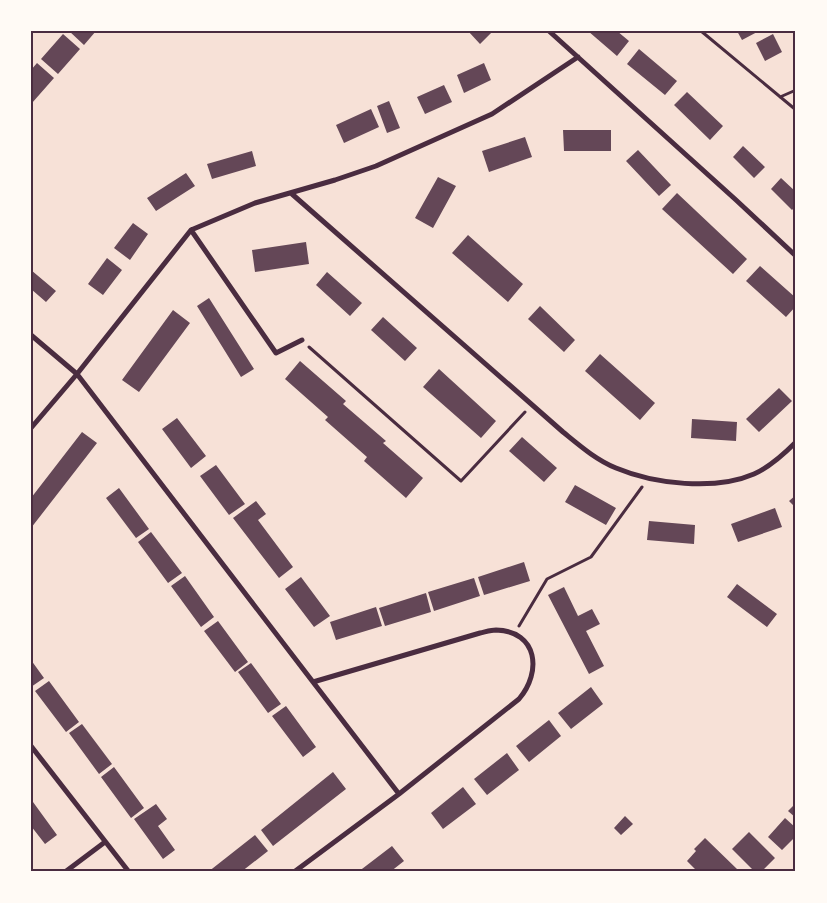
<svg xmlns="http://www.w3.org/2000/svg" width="827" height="903" viewBox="0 0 827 903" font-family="'Open Sans',sans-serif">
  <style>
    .building { fill: #644757 }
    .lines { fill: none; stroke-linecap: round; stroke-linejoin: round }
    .path { stroke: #4a2c40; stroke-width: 3 }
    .minor { stroke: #4a2c40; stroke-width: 5 }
    .neatline { fill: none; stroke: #4a2c40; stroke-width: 2 }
  </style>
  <rect width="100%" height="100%" fill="#f7e1d7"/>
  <path class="building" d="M69 31H96L84 45Z
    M468 31H493L480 44Z
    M588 31H617L629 41 617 56Z
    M737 31H759L742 40Z
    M63 34 80 49 58 74 41 59Z
    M773 34 782 52 765 61 756 43Z
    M639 49 677 81 665 95 627 64Z
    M37 63 54 78 32 103 31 70Z
    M484 63 491 80 464 93 457 75Z
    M444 85 452 102 425 114 417 97Z
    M687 92 723 126 710 140 674 105Z
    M389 101 400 128 387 133 377 106Z
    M371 109 379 127 344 143 336 125Z
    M563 130H611V151H564Z
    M525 137 532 157 489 172 482 151Z
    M743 146 765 167 754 178 733 157Z
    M638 150 671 185 659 196 626 161Z
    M252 151 256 166 212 179 207 164Z
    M186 173 195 186 156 211 147 198Z
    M438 177 456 186 433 228 415 218Z
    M781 178 796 192V206L792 210 771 189Z
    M677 193 747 259 733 274 662 209Z
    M133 223 148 234 130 260 114 248Z
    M468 235 523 284 508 302 452 253Z
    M306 242 309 264 255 272 252 250Z
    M107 258 122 270 103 295 88 284Z
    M760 266 796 298V306L786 317 746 281Z
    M31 270 56 291 46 302 31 289Z
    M327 272 362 303 350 316 316 285Z
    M209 298 254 369 241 377 197 306Z
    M540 306 575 340 564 352 528 319Z
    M173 310 190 323 139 392 122 380Z
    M383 317 417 348 405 361 371 330Z
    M600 354 655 403 640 420 585 371Z
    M300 361 346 401 343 404 386 441 383 443 423 478 406 498 364 461 367 457 325 420 328 417 285 379Z
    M439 369 496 421 481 438 423 387Z
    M779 388 792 401 759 432 746 419Z
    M177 418 206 456 191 468 162 429Z
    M692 419 737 422 736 441 691 438Z
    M82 432 97 443 31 528V498Z
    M522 437 557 468 544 482 509 451Z
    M216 465 245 504 229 515 200 476Z
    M575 485 616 508 606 525 565 502Z
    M119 488 149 529 136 538 106 498Z
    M796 495V508L789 501Z
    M256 501 266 514 258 520 293 567 279 578 233 518Z
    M775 508 782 527 738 542 731 524Z
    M649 521 695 525 694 544 647 540Z
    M151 532 182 573 168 583 138 542Z
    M524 562 530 581 484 595 478 577Z
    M185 576 214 617 201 627 171 586Z
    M301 577 330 616 314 627 285 589Z
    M474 578 480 596 434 611 428 592Z
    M737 584 777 614 767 627 727 597Z
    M564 587 578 616 592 609 600 624 586 631 604 666 589 674 548 595Z
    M426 593 431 612 385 626 379 608Z
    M376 607 382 626 336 640 330 622Z
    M218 621 248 662 235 672 204 631Z
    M31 660 44 678 31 687Z
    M251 663 281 704 268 713 238 672Z
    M49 681 79 722 66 732 35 691Z
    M591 687 603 704 571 729 558 713Z
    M286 706 316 747 303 757 272 716Z
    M549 720 561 736 529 762 516 746Z
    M82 724 112 764 99 774 69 733Z
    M507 753 519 770 487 795 474 779Z
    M114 767 144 808 131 818 101 777Z
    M333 772 346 789 273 846 261 830Z
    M463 787 476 804 443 829 431 813Z
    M33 802 57 835 45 844 31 826V803Z
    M796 803V818L788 811Z
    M156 804 167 819 158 826 175 850 163 859 134 819Z
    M625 816 633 824 621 835 614 828Z
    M785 818 796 828V836L782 850 768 837Z
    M749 832 775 858 761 872H755L732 849Z
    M255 835 268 851 241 872H208Z
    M705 838 737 869 734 872H698L687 861 696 851 694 849Z
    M392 846 404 861 390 872H358Z"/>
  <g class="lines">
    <path class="path" d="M701 31 796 110
      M780 97 796 90
      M309 347 461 481 525 412
      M519 626 547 579 591 557 642 487"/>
    <path class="minor" d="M549 31 736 200 796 256
      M292 194 563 432C579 445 596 460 616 468 654 484 715 491 754 474 770 467 783 455 796 442
      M191 230 276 353 302 340
      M31 335 77 374 313 682 480 633C485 632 491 630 496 630 538 631 542 672 519 699L399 794 294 872
      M31 428 77 374 191 230 255 203 335 180 376 166 492 114 578 57
      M313 682 399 794
      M31 746 129 872
      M65 872 105 842"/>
  </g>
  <rect width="827" height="903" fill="none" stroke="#fffaf5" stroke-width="65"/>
  <rect x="32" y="32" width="762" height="838" class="neatline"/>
</svg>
